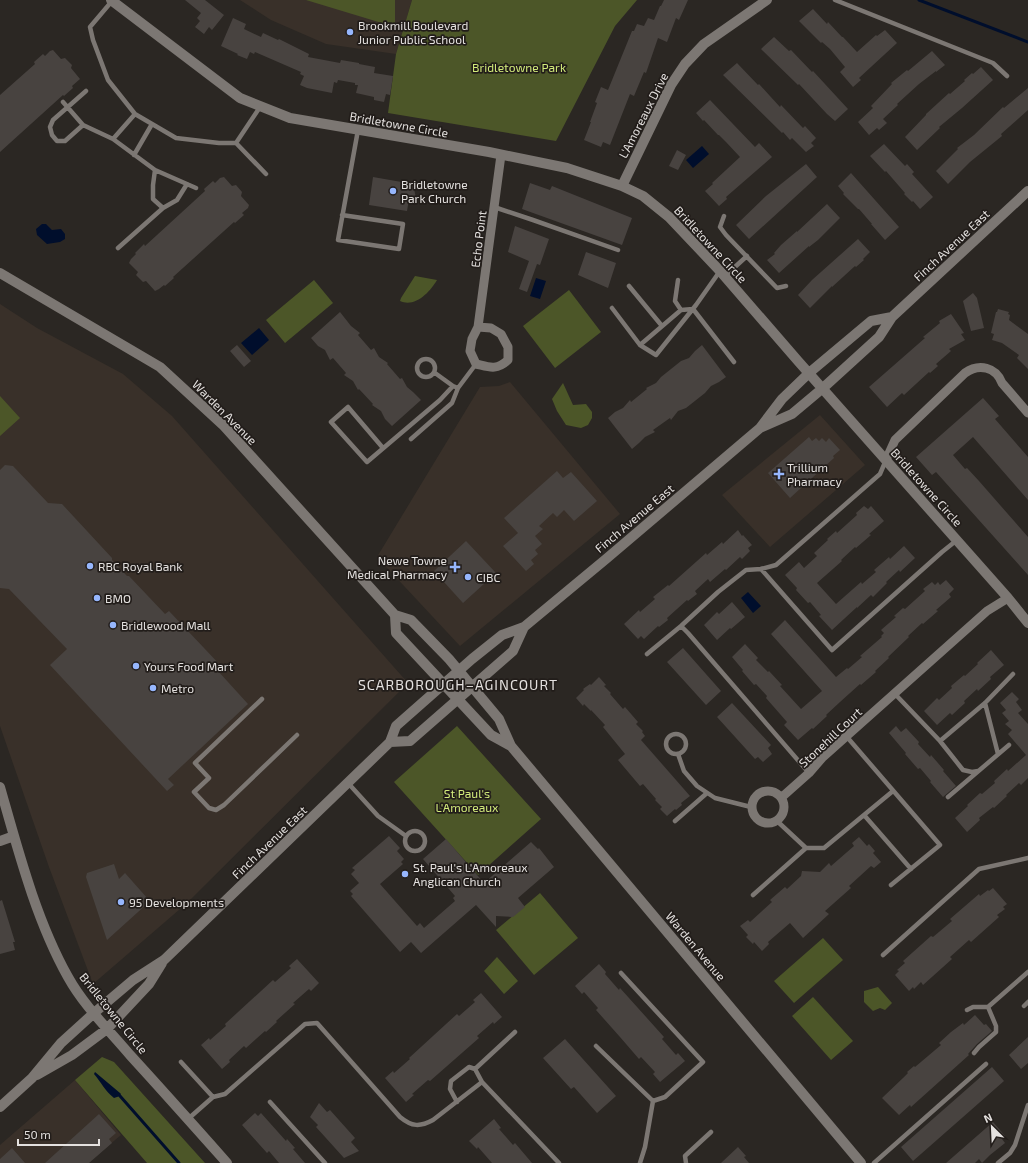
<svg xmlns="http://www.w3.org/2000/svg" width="1028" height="1163" viewBox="0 0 1028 1163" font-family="'Exo 2',sans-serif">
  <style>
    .built { fill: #393029 }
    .green { fill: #4c5628 }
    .water { fill: #000e2c }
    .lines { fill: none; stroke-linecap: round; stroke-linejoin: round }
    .stream { stroke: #000e2c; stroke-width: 3 }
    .building { fill: #484340 }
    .lane { stroke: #7c7773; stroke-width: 4.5 }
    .street { stroke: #7c7773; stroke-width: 9 }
    .secondary { stroke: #7c7773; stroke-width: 10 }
    .poi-dot { fill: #96b6fd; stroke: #221d1a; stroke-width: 1.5 }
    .labels { text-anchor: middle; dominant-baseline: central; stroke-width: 3.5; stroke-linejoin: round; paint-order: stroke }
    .poi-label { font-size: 12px; fill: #e4e1df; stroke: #221d1a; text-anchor: start }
    .park-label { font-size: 12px; fill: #d3ec7b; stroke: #221d1a }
    .street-label { font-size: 12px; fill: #e4e1df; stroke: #221d1a }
    .quarter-label { font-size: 14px; letter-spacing: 1px; fill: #e4e1df; stroke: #221d1a }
  </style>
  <rect width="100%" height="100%" fill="#2b2723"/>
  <path class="built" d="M240 0H412L396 54 326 44 271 20Z
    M0 304 37 328 123 374 172 416 408 683 187 903 93 984 49 867 0 726Z
    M510 382 620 514 460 646 377 557 480 387 499 386Z
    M820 415 865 465 770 547 722 495Z
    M75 1080 121 1135 88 1163H0V1145Z"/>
  <path class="green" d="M306 0H395V27Z
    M412 0H637L615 26 556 141 388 113 396 54Z
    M415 276 437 280C430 292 415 308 400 301L401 298Z
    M314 280 333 303 285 343 266 320Z
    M569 290 601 332 555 368 523 326Z
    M563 383 573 405 586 404 592 412V418L588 425 581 428 566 425 557 411 552 399Z
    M0 396 20 418 0 436Z
    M457 726 541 819 478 875 394 782Z
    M540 893 578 938 534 975 496 930Z
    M823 938 843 960 794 1003 774 981Z
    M497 957 518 981 504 994 484 971Z
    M878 987 892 1003 885 1010 880 1008 873 1011 864 1002V991Z
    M813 997 853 1041 831 1060 792 1016Z
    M102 1057 114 1062 205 1163H147L75 1080Z"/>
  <path class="water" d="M702 146 709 154 693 168 686 160Z
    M42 224H46L52 230 61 229 65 234V239L60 242 47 244 37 235 36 229Z
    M536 278 546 281 540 299 530 296Z
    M259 328 269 340 252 355 241 343Z
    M748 592 761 606 753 613 741 598Z
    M95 1072 120 1093 121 1094 120 1096 114 1098C105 1091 101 1082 94 1074Z"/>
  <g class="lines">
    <path class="stream" d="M919 0 1028 42
      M120 1096 179 1163"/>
  </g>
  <path class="building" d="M185 0H205L224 15 212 30 209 27 204 34 195 27 200 21 197 18 201 13Z
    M664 0H688L679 20 676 18 667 42 658 38 646 73 644 72 634 96 630 94 610 145 603 142 601 147 584 140 591 122H590L597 103 595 102 601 87 608 90 632 31H634L637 24 644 26 648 18 654 20 660 6H661Z
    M813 9 827 24 828 22 842 37H843L857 52 876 35 877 36 885 30 897 43 859 78 861 80 853 87 840 72 845 67 830 49 822 42 821 43 799 21Z
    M233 18 246 24 244 29 261 37 263 33 278 40 279 39 309 54 308 57 340 63 341 60 359 63V64L375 67 374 73 393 76 390 95 386 94 384 102 374 100V97L356 93 358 85H355V83L338 80 337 83 334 82 332 93 307 88 300 85 304 76 300 74 301 72 255 52 254 54 250 52 247 59 237 55 238 54 221 46Z
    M774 37 789 51 791 50 812 72 813 71 848 109 835 121 827 114 799 84 798 85 761 49Z
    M53 50 61 59 65 58 72 65 71 68 80 79 72 86 73 88 64 96 63 95 0 152V95L35 64 34 62 43 54 45 56 50 51Z
    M932 51 945 65 936 72V71L919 84 897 104 898 105 883 119 887 123 879 130 877 128 869 135 858 122 873 108 871 106 892 84 891 83 907 70 908 71Z
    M737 63 758 85 759 84 780 107 781 105 803 128 805 126 816 138 811 143 814 146 806 152 792 138 790 140 783 132 782 133 723 75Z
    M981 67 993 80 962 108 939 127 940 128 917 150 905 137 926 115V114L949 93 950 94 965 81 964 80 972 73 973 74Z
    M1028 88V110L1001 134 1002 136 970 162 948 184 936 171 958 149 957 148 974 135 1003 107 1004 108Z
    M710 100 755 147 759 143 772 157 726 197 727 199 719 206 705 191 713 184 712 183 740 157 726 142 719 135H718L704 120 703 121 696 113Z
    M884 144 905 166 907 164 914 172 912 174 933 197 920 209 913 201 912 202 904 194 905 193 886 171 885 172 870 156Z
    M677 150 686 155 678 170 669 166Z
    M806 164 817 177 749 239 736 225 766 196Z
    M851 173 899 227 885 240 871 224H872L859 209H858L843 194 844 193 838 186Z
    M224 177 232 186 236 185 242 192 241 196 249 205 248 208 242 213 244 215 235 223 234 222 173 277 174 278 165 286 164 285 159 289 155 291 146 281 143 282 136 275 138 272 129 263 131 259 136 254 135 253 144 244 145 246 205 191 204 189 213 181 215 183 220 178Z
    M373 177 413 184 416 198 409 199 407 211 369 205Z
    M530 183 550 190 552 186 632 218 622 245 522 209Z
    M827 204 840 218 818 240 809 247V246L779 273 767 260 775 254 774 253 781 245 797 231V232Z
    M515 226 549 239 540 265 537 264 527 292 519 289 529 261 508 252Z
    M858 239 870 252 863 259 864 260 856 267 855 266 832 287V286L810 308 798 295 812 280Z
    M586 252 616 263 608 288 578 275Z
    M973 293 977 298 984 328 971 331 963 301Z
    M998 309 1009 312 1008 314 1010 315 1009 320 1028 334V369L1017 358 1019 355 1002 343 992 340 994 334 991 333 996 312H997Z
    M340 312 351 326 360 333 358 335 371 350 374 348 379 357 388 363 387 364 400 379 402 378 407 387 413 392 421 400 392 426 385 419 381 411 372 405 373 404 359 389 358 390 353 381 344 375 346 373 333 358 330 360 325 350 318 346 311 338Z
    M951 314 964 333 961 334 965 340 949 349 951 351 936 364 938 366 930 373 929 372 904 395 902 393 887 407 869 387 925 338 923 337 940 323 939 321Z
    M237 345 251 361 244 367 230 351Z
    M702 345 726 377 719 382 711 386 705 393 686 408 678 411 671 420 670 418 653 430 655 432 645 437 639 443 632 449 608 418 615 412 623 408 630 400 631 402 647 389 646 388 656 383 661 377 681 361 689 358 695 351Z
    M983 398 999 416 995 419 1028 457V500L973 437 953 455 965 469 967 468 979 481 1028 537V575L936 472 932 475 916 457Z
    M809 437 812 441 816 438 819 441 822 438 826 442 829 438 840 450 833 456 834 458 790 498 768 473Z
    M5 465 13 466 48 503 62 504 112 558V560L127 576H129L165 614 169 611 222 667 218 671 248 704 168 779 174 785 167 791 50 665 67 649 9 589 0 588V470Z
    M557 471 563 478 571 472 597 501 574 521 564 510 557 517 553 513 539 526 543 529 535 536 542 544 535 550 538 554 531 560 534 564 526 571 503 546 518 533 504 518Z
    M864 506 868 509 871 506 884 521 869 534 871 535 856 548 855 547 841 560 842 561 817 583 836 604 861 582 862 584 876 572 874 570 889 557 890 559 904 546 915 558 900 572 899 570 886 582 887 583 873 597 871 595 857 608V607L832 630 819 616 821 615 810 602 808 603 796 590 797 588 785 575 799 562 804 568 817 556 814 553 828 540 827 539 836 531 837 533 857 515 856 513Z
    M738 530 742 536 743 535 752 545 748 548 750 551 742 559 740 557 726 570 725 569 710 582 708 579 695 591 697 594 688 601 687 600 667 618 668 620 659 627 658 626 644 639 641 636 638 639 624 624 639 610 640 612 655 599 653 597 668 585 669 586 706 553 707 555 722 542 723 544Z
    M466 541 496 573 463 603 434 571Z
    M946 580 954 589 949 594 951 597 936 610 938 611 923 624 922 623 908 636 909 637 888 657 889 658 875 671 876 672 861 685 860 684 840 702 826 715 827 716 813 729 812 728 798 740 784 725 787 722 766 698 767 696 756 684 754 685 742 671 743 670 732 657 745 644 758 658 756 660 768 672 769 671 782 685 780 686 801 709 822 691 771 634 785 620 836 677 847 668 848 669 862 657 860 656 882 637 881 636 884 633 881 630 896 617 894 616 903 608 905 609 925 591 923 589 932 582 935 585 938 582 940 585Z
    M732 602 745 617 731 629 730 628 717 640 704 625 717 612 719 614Z
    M683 648 721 691 706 705 667 662Z
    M991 650 1004 665 990 677 991 679 978 691 977 689 964 701 965 703 952 715 950 713 937 725 924 711 937 698 939 700 952 688 951 686 964 675 965 676 978 664 977 663Z
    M599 677 606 685 604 686 611 693 610 694 623 709 625 707 638 722 636 724 643 731 642 732 645 736 641 740 690 796 681 803 682 805 676 810 675 809 667 816 660 809 662 807 655 800 656 799 643 784 640 786 618 760 625 754 603 727 605 725 591 710V711L584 704 583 706 576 698 584 690 583 689 590 684 591 685Z
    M1012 692 1019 699 1016 702 1022 710 1018 713 1028 724V778L1021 785 1019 783 1006 795 1007 796 994 808 993 807 979 818 980 820 967 832 955 818 968 806 967 805 980 793 982 794 995 783 994 781 1007 769 1008 771 1026 755 1008 734 1012 730 1005 724 1009 721 1002 713 1006 710 1000 703Z
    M732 703 771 745 768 748 772 754 763 762 758 757 755 759 717 717Z
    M896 726 901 732 906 728 919 742 918 744 930 757 931 755 944 770 943 771 956 786 943 797 930 782 931 781 920 768 918 769 905 754 906 753 889 733Z
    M389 836 400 848 397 851 404 859 401 862 403 864 380 884 417 926 420 923 424 928 455 901 453 898 455 896 423 859 446 839 484 883 531 842 538 849 539 848 554 867 518 898 525 907 513 917 496 916V927L476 905 421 953 411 942 400 952 351 896 353 894 350 891 359 883 351 874 355 870 352 868Z
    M859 837 867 846 869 844 875 851 873 853 881 862 874 868 871 866 849 886 851 888 825 911 829 914 803 938 790 923 768 942 769 944 762 951 754 942 753 944 746 937 748 935 740 926 748 920 750 922 772 902 770 900 785 887 787 889 801 876 802 871 820 872 829 863 831 866 854 846 852 843Z
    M114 864 119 879 125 873 148 899V903L107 940 86 877 87 873Z
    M993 888 1007 904 1003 907 1005 909 997 915 999 917 971 942 969 940 950 957 952 959 923 985 921 982 914 989 913 987 909 991 895 975 899 971 897 970 905 963 903 961 931 936 933 937 952 921 950 919 979 894 980 896 988 890 989 891Z
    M2 900 15 942H13L15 950 0 954V901Z
    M297 959 319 983 311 991 309 989 293 1003 295 1004 276 1021 277 1022 266 1032 265 1031 246 1048 244 1046 229 1060 230 1062 222 1069 201 1045 209 1038 210 1040 226 1026 225 1024 273 980 275 982 291 968 289 966Z
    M599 964 606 972 605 974 619 990 620 988 664 1037 662 1039 676 1055 678 1053 685 1061 660 1082 653 1074 655 1072 641 1057 639 1059 620 1037 596 1010 598 1008 584 992 582 994 575 986Z
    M481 993 502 1017 494 1024 493 1022 477 1036 479 1038 430 1081 428 1080 412 1094 414 1095 406 1102 385 1078 393 1071 394 1073 410 1059 409 1058 457 1014 459 1016 475 1002 473 1000Z
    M975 1015 984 1025 986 1024 992 1031 977 1044 968 1054 969 1055 911 1107 910 1105 899 1115 882 1098 903 1078 908 1073 907 1072 914 1066 915 1067 941 1045 939 1043 951 1032 963 1023 964 1025Z
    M1028 1037V1063L1021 1069 1009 1055Z
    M565 1039 616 1096 597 1113 574 1087 571 1089 543 1058Z
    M992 1067 1004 1081 913 1161 901 1147Z
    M319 1103 327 1112 330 1110 355 1138 351 1142 359 1151 344 1158 316 1127 318 1125 310 1117Z
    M255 1113 258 1116 261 1113 286 1141 287 1139 295 1148 293 1149 305 1163H279L269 1151 267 1153 242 1125Z
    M99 1114 116 1133 109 1139 112 1143 89 1163H45Z
    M494 1119 501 1128 499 1129 513 1145 515 1143 532 1163H492L478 1147 477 1149 469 1141Z
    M993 1122 1005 1136 1002 1139 1005 1143 990 1155 982 1163 979 1159 975 1163H946Z
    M738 1147 746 1156 744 1157 749 1163H721Z
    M12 1148 25 1163H0V1159Z"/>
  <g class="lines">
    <path class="lane" d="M835 0 993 63 1007 76
      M112 1 90 27 93 40 108 80 135 114 176 138 219 143H236L260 107
      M63 102 83 125 113 139 155 170 196 188
      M83 125 65 141H57L52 135 50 127 53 120 86 91
      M113 139 135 114
      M236 143 266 174
      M134 155 152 124
      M155 170 153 185V199L163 208 177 200 187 184
      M494 207 533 220 618 250
      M342 215 403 224 399 249 338 240 358 130
      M724 216 720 227 726 235 777 288 786 286
      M118 248 163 208
      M725 276 747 256
      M678 280 675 301 681 310
      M629 286 662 326
      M612 308 640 345 656 355 696 305 720 271
      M640 345 681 310 693 309 734 362
      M417 368a9 9 0 1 1 18 0a9 9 0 1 1-18 0Z
      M435 373 453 386
      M411 439 452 403 458 388
      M383 448 348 407 331 422 367 462 440 400 453 386 458 388 476 364
      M761 569 832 650 942 552 957 540
      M681 626 688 633 809 773
      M647 654 681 626 718 592 746 570 761 569 776 565 880 474 886 460
      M895 694 940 741 963 770 972 772 978 771
      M262 699 195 763 209 778 194 792 209 808 216 810 224 805 297 735
      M985 703 998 754
      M666 744a10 10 0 1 1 20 0a10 10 0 1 1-20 0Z
      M847 737 940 845 891 885
      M940 741 985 703 1013 674
      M678 754 684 771 697 786 715 798 751 807
      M348 783 378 816 406 836
      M948 797 1009 745
      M864 815 911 869
      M675 821 707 793
      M777 821 806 848
      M405 841a10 10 0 1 1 20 0a10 10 0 1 1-20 0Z
      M753 895 806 848H824L893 791
      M883 955 979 869 1028 858
      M621 973 703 1062 665 1097 653 1101
      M1024 1006 1028 1002
      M967 1010 973 1007H988L1028 972
      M596 1046 653 1101 645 1147 640 1163
      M974 1053 979 1047 996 1032V1026L988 1007
      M181 1062 213 1097
      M475 1069 515 1032
      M270 1102 325 1163
      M457 1102 450 1089 451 1081 469 1067 475 1069 482 1082
      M188 1119 213 1097 225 1094 305 1024 317 1023 400 1117C412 1127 420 1127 433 1120L482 1082 559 1163
      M686 1163 685 1156 711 1132
      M874 1163 986 1064
      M998 1163 1010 1153 1015 1145 1028 1105"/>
    <path class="street" d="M478 327 491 328 501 334 508 347V360C496 371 489 367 476 364L470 351 472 339 478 327 501 155
      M886 460 895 440 965 373C979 363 996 367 1002 383L1028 413
      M752 807a16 16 0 1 1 32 0a16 16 0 1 1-32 0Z
      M782 797 809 773 822 758 987 611 1008 598"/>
    <path class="secondary" d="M111 0 240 98 290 118 489 152 567 168 622 186 643 196 669 217 720 271 798 361 1008 598 1028 623
      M622 186 671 85 685 64 704 44 767 0
      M0 273 160 367 223 425 395 615 411 620 449 659 499 719 511 746 861 1163
      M760 428 792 414 823 388 879 337 892 317 1028 191
      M395 615 396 633 491 735 511 746
      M390 742 410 741 513 651 524 627
      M0 787C18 850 36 920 68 977 84 1006 109 1030 130 1055 163 1091 195 1127 227 1163
      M0 841 14 836
      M37 1075 72 1055 107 1029 149 984 162 963
      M0 1107 32 1078 61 1043 94 1013 133 980 164 960 390 742 396 726 472 659 502 635 524 627 606 559 760 428 782 399 809 373 871 321 892 317"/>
  </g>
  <g class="poi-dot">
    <circle cx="350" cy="32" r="4"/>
    <circle cx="393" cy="191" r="4"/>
    <path d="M777 468h4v4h4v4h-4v4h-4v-4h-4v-4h4z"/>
    <circle cx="90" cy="566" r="4"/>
    <path d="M453 561h4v4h4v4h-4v4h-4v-4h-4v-4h4z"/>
    <circle cx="468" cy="577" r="4"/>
    <circle cx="97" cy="598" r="4"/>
    <circle cx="113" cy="625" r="4"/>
    <circle cx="136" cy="666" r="4"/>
    <circle cx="153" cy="688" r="4"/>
    <circle cx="405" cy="874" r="4"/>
    <circle cx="121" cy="902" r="4"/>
  </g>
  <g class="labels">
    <g class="poi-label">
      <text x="358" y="25">Brookmill Boulevard<tspan x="358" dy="14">Junior Public School</tspan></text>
      <text x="401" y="184">Bridletowne<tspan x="401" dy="14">Park Church</tspan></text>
      <text x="787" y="467">Trillium<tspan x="787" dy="14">Pharmacy</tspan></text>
      <text x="447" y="560" text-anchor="end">Newe Towne<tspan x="447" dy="14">Medical Pharmacy</tspan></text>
      <text x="98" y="566">RBC Royal Bank</text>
      <text x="476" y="577">CIBC</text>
      <text x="105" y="598">BMO</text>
      <text x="121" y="625">Bridlewood Mall</text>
      <text x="144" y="666">Yours Food Mart</text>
      <text x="161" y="688">Metro</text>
      <text x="413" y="867">St. Paul's L'Amoreaux<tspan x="413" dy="14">Anglican Church</tspan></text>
      <text x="129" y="902">95 Developments</text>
    </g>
    <g class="park-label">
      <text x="519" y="67">Bridletowne Park</text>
      <text x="467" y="793">St Paul's<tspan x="467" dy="14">L'Amoreaux</tspan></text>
    </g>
    <g class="street-label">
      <text transform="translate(643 115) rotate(-63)">L'Amoreaux Drive</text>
      <text transform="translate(399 124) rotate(10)">Bridletowne Circle</text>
      <text transform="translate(478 239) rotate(-83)">Echo Point</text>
      <text transform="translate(711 244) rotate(47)">Bridletowne Circle</text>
      <text transform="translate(951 245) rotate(-43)">Finch Avenue East</text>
      <text transform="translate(225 412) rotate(45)">Warden Avenue</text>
      <text transform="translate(927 487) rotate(48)">Bridletowne Circle</text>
      <text transform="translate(634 518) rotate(-40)">Finch Avenue East</text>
      <text transform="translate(830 737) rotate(-43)">Stonehill Court</text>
      <text transform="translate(269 842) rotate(-44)">Finch Avenue East</text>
      <text transform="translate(696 946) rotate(50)">Warden Avenue</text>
      <text transform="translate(114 1013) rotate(51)">Bridletowne Circle</text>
    </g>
    <g class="quarter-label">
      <text x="458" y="684">SCARBOROUGH–AGINCOURT</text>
    </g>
  </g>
  <g transform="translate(992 1127) rotate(336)" stroke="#221d1a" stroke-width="3" paint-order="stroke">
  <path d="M0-3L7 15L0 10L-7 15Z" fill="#e4e1df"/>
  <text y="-6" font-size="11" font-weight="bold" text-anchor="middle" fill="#e4e1df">N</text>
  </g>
  <path d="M18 1139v6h81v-6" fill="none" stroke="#e4e1df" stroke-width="2"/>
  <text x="24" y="1139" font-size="12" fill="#e4e1df" stroke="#221d1a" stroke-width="3" paint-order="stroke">50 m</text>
</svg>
